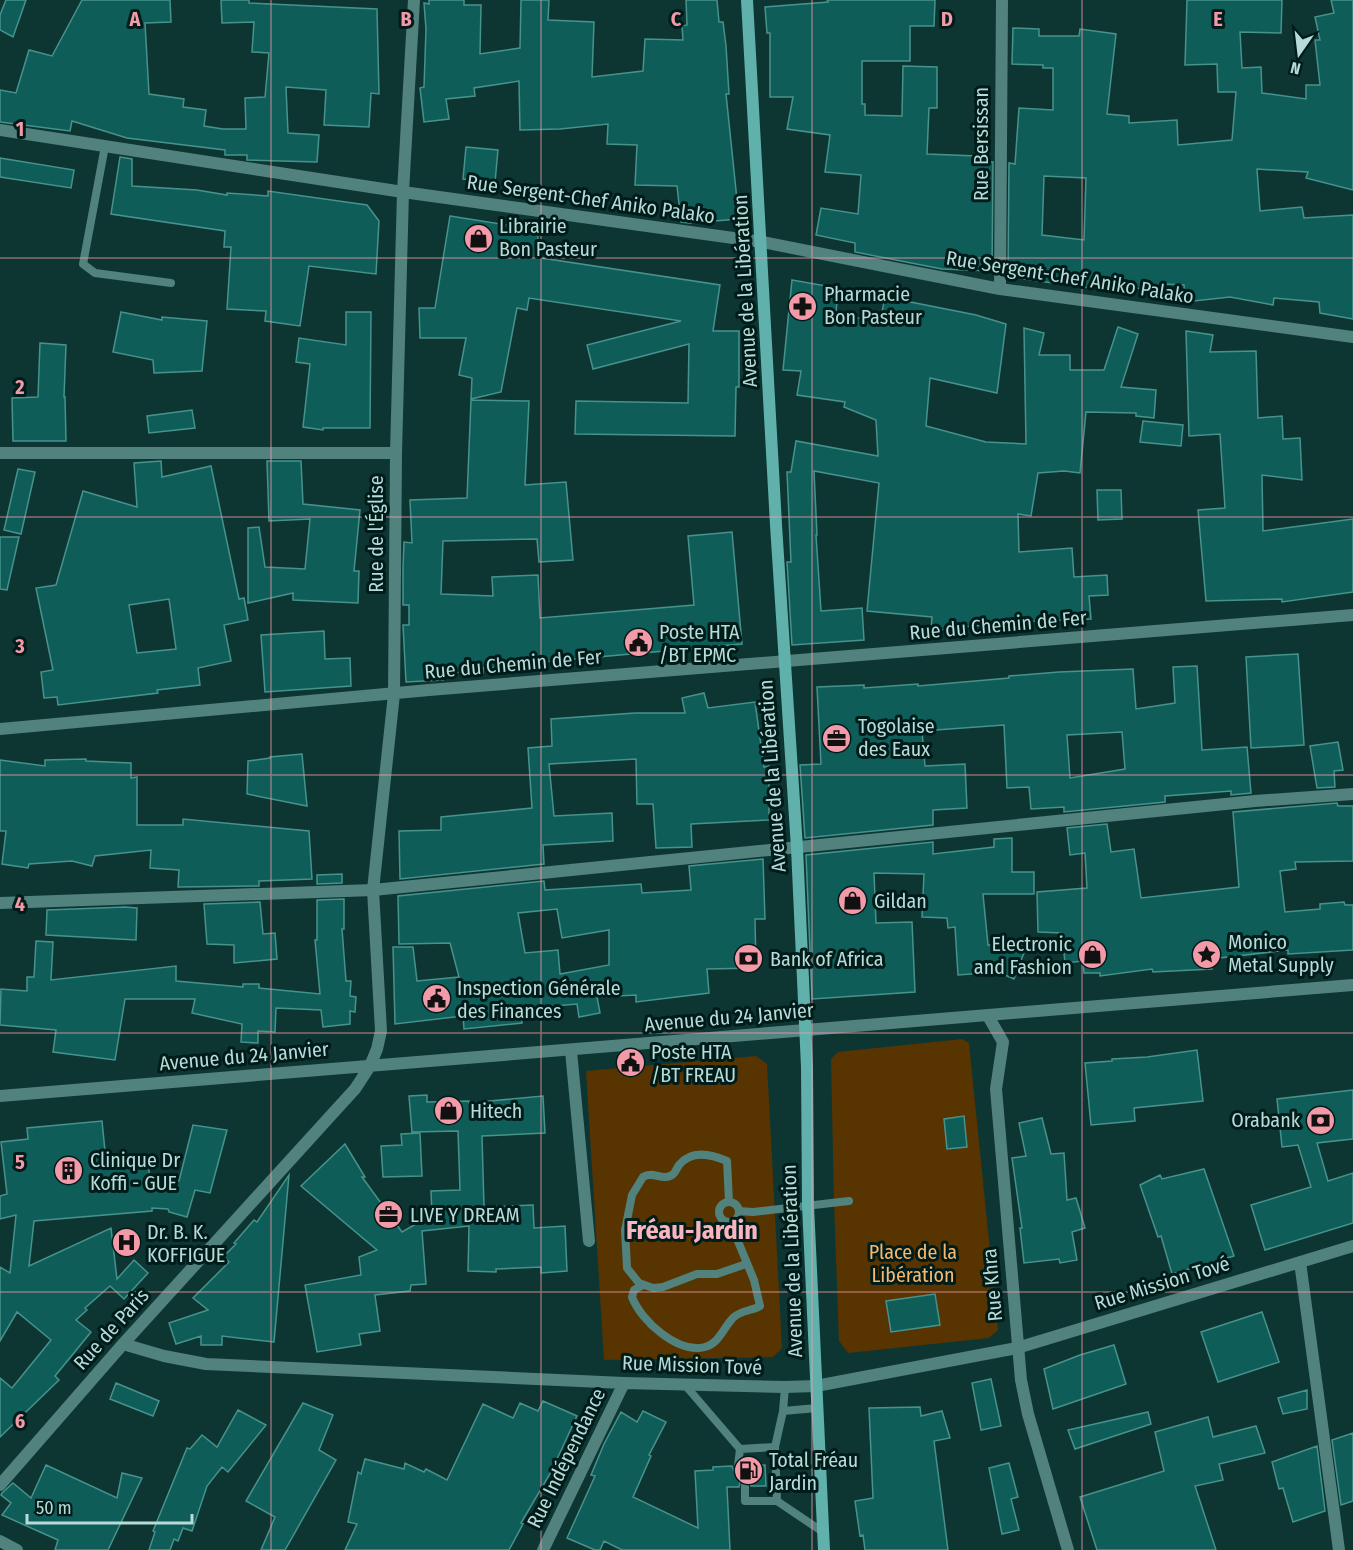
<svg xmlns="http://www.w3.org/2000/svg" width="1353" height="1550" viewBox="0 0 1353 1550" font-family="'Fira Sans Condensed',sans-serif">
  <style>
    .green { fill: #583400 }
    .building { fill: #0f5d59; stroke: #48928c; stroke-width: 1.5; fill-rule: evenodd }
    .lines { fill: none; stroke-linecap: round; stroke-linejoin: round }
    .service { stroke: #51827e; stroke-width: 8 }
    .minor { stroke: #51827e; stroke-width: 12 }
    .tertiary { stroke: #51827e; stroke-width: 12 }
    .secondary { stroke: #60b1ab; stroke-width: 12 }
    .grid { fill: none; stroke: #f39aa9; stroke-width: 1.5; stroke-opacity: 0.55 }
    .labels { text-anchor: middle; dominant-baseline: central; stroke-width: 6; stroke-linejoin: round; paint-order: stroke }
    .street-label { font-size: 20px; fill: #b8dbd7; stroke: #001c1a }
    .poi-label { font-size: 20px; fill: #b8dbd7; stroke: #001c1a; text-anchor: start }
    .park-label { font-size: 20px; fill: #f8b86d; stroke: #001c1a }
    .district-label { font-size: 26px; font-weight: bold; fill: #f9b5bf; stroke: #001c1a }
    .grid-label { font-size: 20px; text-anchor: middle; font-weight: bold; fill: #f39aa9; stroke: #001c1a; stroke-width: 6; stroke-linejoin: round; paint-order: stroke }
  </style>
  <rect width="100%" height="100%" fill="#0d3633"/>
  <path class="green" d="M962 1039 969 1043 998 1330 989 1338 848 1353 839 1341 834 1203 831 1059 838 1052Z
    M756 1056 767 1064 782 1348 773 1357 604 1360 586 1071Z"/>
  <path class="building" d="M6 0H26L13 37 0 30V15Z
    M82 0H170L171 22 145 23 149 94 184 99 183 107 206 110 204 126 223 129H246L245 98 265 97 269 53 252 52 254 22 222 23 221 0H249V3L377 9 379 94 371 93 369 127 324 125 326 90 286 87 288 133 319 135 317 162 247 160V155H225V150L127 138 72 121 70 131 0 122V90L16 93 29 50 52 56Z
    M429 0H464V5H481L480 54 520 48 521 0H549L548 20 594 22 592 77 643 71 645 39 683 40 682 26 687 25 686 0H717L719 22H723L726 46 729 94H726L739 219 689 223 681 222 677 186 635 185 637 145 607 144 608 124 560 129 520 130 519 81 474 88 475 96 446 99 449 119 424 122 420 88 424 87 426 29 424 3 429 4Z
    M827 0H935L934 26H910V61H862V104H865V115L902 116 903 66 937 67V108H929L927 154 977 156V162H993L992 271 942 269 855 252V243L816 235 821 208 858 214 861 175 825 172 830 135 787 129 793 97H770V33H767L765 7 828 2Z
    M1187 0H1282L1281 33 1240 32 1242 68 1261 67 1262 93 1306 99V85H1320L1315 40H1320L1315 17 1334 13 1331 0H1353V190L1306 178 1308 172 1257 169 1260 211 1302 207 1304 218 1353 215V319L1320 313 1319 302 1274 298 1273 305 1230 297 1185 302 1184 285 1164 284 1163 289 1083 287 1008 277 1009 163 1015 164 1019 108 1053 110V68H1043V65L1012 64 1013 28 1039 29V36H1079L1080 29 1116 34 1107 114 1129 116V123L1177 120 1178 145 1232 140 1236 92H1218L1217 64 1185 65ZM1044 176 1086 178 1084 240 1042 235Z
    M466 147 498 150 495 182 463 179Z
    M120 157 132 159V186L197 190 227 195V193L268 196V191L367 205 379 221 376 274 309 266 300 326 265 321 266 311 227 309 231 247H224L225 231 111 214Z
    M0 158 74 170 71 188 0 177Z
    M450 216 539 230 535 257 720 285 713 331H739V387H736L735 436 575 434 576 401 688 403 689 344 593 369 587 345 681 321 529 298 527 310 517 308 501 392 471 399 472 378 459 375 466 338H420L419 308H435Z
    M792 280 838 288 836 314 880 322 885 297 976 315 1006 324 997 393 930 378 926 426 986 442 1026 444 1024 328 1044 333 1039 355H1070V370H1104L1118 327 1138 334 1121 387 1156 390 1154 418 1136 416V413L1086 412 1080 473 1064 471 1038 473 1031 516 1018 514 1019 552 1072 548 1074 577 1107 575 1108 595 1089 596 1091 619 1014 622V623L961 627V631L931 629 932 617 867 611 879 483 814 471 817 535H816L821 611 862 608 864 640 792 645 787 562H791L787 472H791L796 441 878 456 876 420 844 407 845 402 797 395 801 371 783 370Z
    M121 312 162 320V317L207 321 202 371 154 373 153 360 113 352Z
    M346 312H371L370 428H323V430L303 427 310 364 296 362 299 338 346 345Z
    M1186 331 1213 335 1210 352 1256 351 1258 418 1282 416 1283 439 1300 438 1302 480 1262 475 1263 531 1353 519V592L1282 602V599L1206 601 1198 510 1225 508 1220 434 1189 436Z
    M40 343 66 345 64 397H65L66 441H13L12 398 38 397Z
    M471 400 529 401 525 485 566 482 573 560 539 562 537 539 443 541 441 594 493 596 492 577 538 575 540 618 694 605 688 536 732 532 742 644 542 662V666L483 668V673L442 672 443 680 406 682 403 625H409V605H403V568L404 542 412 543 410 500 467 498Z
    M192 410 195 428 149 433 147 416Z
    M1143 421 1183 425 1181 446 1140 442Z
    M161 461 162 477 211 466 239 599 244 598 248 620 224 625 231 661 198 668 200 685 157 690 158 693 58 705 57 697 44 698 41 672 53 670 36 588 56 585 83 491 137 507 134 463ZM169 599 176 649 137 653 129 605Z
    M267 461H301L303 504 360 510 354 571H359L358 603 293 600V593L248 603V528L259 527 265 567 305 569 310 519 269 521Z
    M18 469 35 472 21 534 4 530Z
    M1097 490H1121L1122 519 1098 520Z
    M0 537H19L7 590 0 589Z
    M324 631 325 659 350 658 351 686 265 692 261 635Z
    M1298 654 1304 745 1251 748 1246 657Z
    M1197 666 1202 750 1247 747 1251 793 1231 795V791L1165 796V802L1064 812V807L1031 809 1029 787 1007 788 1004 725 922 731 925 766 965 764 967 808 933 810V825L805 838 800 765 821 764 817 687 864 685V688L918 684V686L1009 678V676L1059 672 1133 669 1136 709 1175 703 1173 667ZM1122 732 1125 769 1070 778 1067 735Z
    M704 693 708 708 755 702 764 767 769 766V820L691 824 692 847 656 848 653 804H637L636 759 549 764 554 816 612 813 613 841 543 845 544 864 400 879 399 831 441 830V817L532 808 528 748 552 746 551 719 635 713H685L682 698Z
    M1338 742 1343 770 1334 771 1335 787 1317 788 1310 746Z
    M302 754 307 806 247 794 248 761 270 758V757Z
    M86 759V761L131 763V778L137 777V825H183V819L309 831 312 879 259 881V886L178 887 179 870 150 868 151 850 95 856 92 866 72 861 29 864 28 868 2 864 6 831H0V760L45 766V760Z
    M1337 803 1338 806H1353V861L1295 862 1296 869 1280 871 1285 912 1320 909V904L1344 902 1345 905H1353V950L1288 954V950L1211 959 1212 969 1153 972 1152 969 1100 976V973H1084L1083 961 1065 963 1062 933 1038 932 1037 892 1087 888 1085 853 1070 855 1067 828 1107 824 1111 852 1134 849 1141 898 1239 887 1233 812Z
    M1012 838V872H1034V894H983L988 945H1027L1014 979 998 972 958 975 955 927 948 928 947 918 922 917 924 874 874 873 876 923 912 922 915 992 812 999 806 855 933 842V854L994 847V839Z
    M763 859 765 919H755L756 968 707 969 709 993 636 1002V995L597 997 600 1013 579 1017 577 1004 521 1009 522 1023 464 1029 463 1016 395 1024 393 947H413L417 981 459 977 450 943 399 944 398 896 544 881 545 890 641 884 642 893 691 890 689 866ZM557 909 562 938 609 930V965L560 974 558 950 525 953 518 913Z
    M342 874V883L317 884V875Z
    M344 899V929H342L346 981H351L350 996 356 997 355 1012 350 1011V1024L323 1027 321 1010 276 1008 275 1032 258 1031V1043L241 1042 242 1024 192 1013 195 999H125L115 1060 53 1052 56 1030 0 1025 1 989 27 991V977H34L36 941 53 942 51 980 176 966V981L243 987V984H259V988L320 994 315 940H317V900Z
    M260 902 263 934 275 933 277 959 234 963V945L207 944 204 904Z
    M125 907 137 908 136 940 46 935 47 910Z
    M1197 1050 1203 1101 1134 1108 1135 1121 1091 1125 1085 1063 1112 1061V1059L1147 1057Z
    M1353 1090V1139L1317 1143 1328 1181 1353 1173V1223L1265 1250 1251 1205 1311 1187 1298 1145 1282 1147 1277 1099Z
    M427 1095V1102L469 1101V1103L543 1096 545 1133 482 1136 484 1207 533 1205 534 1228 565 1226 567 1271 541 1273V1267L496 1269V1272L468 1271 469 1226 422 1231 426 1284 411 1285 410 1291 375 1295 380 1331 359 1334 361 1345 317 1352 305 1285 361 1275 359 1257 377 1250 301 1186 345 1144 365 1177H362L402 1232 432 1215 431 1191 460 1190 458 1131 412 1132 409 1096Z
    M964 1116 967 1147 947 1149 944 1119Z
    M1042 1118 1051 1154 1064 1153 1067 1200 1076 1198 1085 1228 1072 1232 1077 1260 1060 1263 1059 1259 1024 1263 1020 1228H1022L1012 1158 1026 1156 1019 1123Z
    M102 1121 106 1161 148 1159 150 1182 179 1181 193 1125 227 1130 210 1193 195 1190 187 1217 169 1212 168 1209 152 1208V1211L34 1221 29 1266 111 1228 117 1279 134 1260 148 1273 124 1299 110 1286 85 1308 87 1310 76 1320 91 1332 55 1376 59 1380 0 1437V1378L12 1388 51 1340 17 1312 0 1341V1267L10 1273 16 1215 0 1219V1196L7 1194 1 1142 28 1139 27 1128Z
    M420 1133 422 1176 383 1177 381 1146 402 1145 401 1134Z
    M1204 1169 1234 1256 1172 1274 1161 1236 1158 1237 1140 1185 1160 1175 1162 1179Z
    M289 1175 274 1342 222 1336V1345H201V1336L176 1344 169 1323 208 1310 193 1298 229 1262 224 1256 236 1244 234 1243 254 1220 257 1222Z
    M935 1294 940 1325 891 1332 886 1301Z
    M1262 1312 1279 1362 1218 1382 1201 1332Z
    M1114 1345 1126 1384 1053 1409 1044 1369 1080 1355Z
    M991 1379 1001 1426 981 1430 972 1383Z
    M116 1383 159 1401 153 1416 110 1399Z
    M1307 1390V1409L1283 1414 1278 1398Z
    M543 1401 577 1416 551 1472 521 1523 523 1524 509 1550H345L357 1524 348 1522 358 1472 361 1474 365 1459 404 1469 405 1463 424 1472 426 1469 447 1480 483 1404 513 1418 520 1403 538 1411Z
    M303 1403 333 1415 319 1450 336 1460 285 1550H261L275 1517 246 1501Z
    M920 1407 921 1416 942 1411 950 1438 934 1441 948 1550H865L863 1535 860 1536 855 1501 873 1498 869 1408Z
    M238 1410 266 1425 228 1472 222 1467 207 1486 192 1531 183 1528 178 1541 174 1539 170 1550H149L155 1532 153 1531 187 1448 190 1449 202 1435 217 1447Z
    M643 1411 666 1422 649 1455 651 1456 633 1497 698 1528 695 1471 713 1470V1467L732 1466 734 1471 738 1472 743 1470 744 1466 765 1465 766 1486H751L749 1481 744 1480 740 1482 739 1487H727L730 1550H622L604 1541 600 1550H595L567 1538 595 1476 591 1475 604 1444 621 1412 637 1422Z
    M1148 1412 1151 1424 1075 1449 1068 1430Z
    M1208 1417 1213 1437 1256 1426 1265 1453 1219 1464 1223 1480 1195 1486 1216 1550H1097L1080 1497 1164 1471 1155 1432Z
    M1353 1433V1501L1341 1505 1332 1440Z
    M1317 1446 1325 1511 1293 1522 1283 1488 1279 1489 1272 1462Z
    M1009 1463 1018 1497 1011 1499 1019 1530 1002 1534 989 1468Z
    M46 1465 117 1498 122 1473 142 1478 108 1550H55L58 1540 2 1515 11 1503 1 1495 2 1493 13 1483 31 1498Z"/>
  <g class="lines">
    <path class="service" d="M105 146 83 264 95 273 171 283
      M729 1202 727 1161C711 1154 691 1150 679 1165 676 1169 675 1175 670 1176 661 1180 653 1171 643 1177L632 1195 625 1230 627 1268 639 1283 653 1288 663 1287 697 1274H717L746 1264
      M719 1212a10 10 0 1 1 20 0a10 10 0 1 1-20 0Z
      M739 1211 753 1212 849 1201
      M643 1285 634 1290 632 1297C641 1321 678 1354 705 1347 720 1343 724 1326 734 1317 742 1310 752 1311 760 1306L754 1280 730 1222
      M685 1385 740 1449 738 1466
      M783 1411 817 1408
      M740 1449 775 1447
      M745 1486V1501H777L823 1532
      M777 1501 775 1447 783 1411 785 1387"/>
    <path class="minor" d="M0 130 403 192 762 242 1000 289 1353 337
      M1000 289 1002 0
      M0 453H396
      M0 903 373 890 1255 801 1353 794
      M988 1016 1003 1042 996 1089 1021 1380 1028 1414 1068 1550
      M571 1051 589 1241
      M370 1066 377 1049 381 1031 373 890 394 694 396 453 403 192 414 0
      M1300 1262 1339 1550
      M123 1344 164 1356 206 1364 624 1383 785 1387 816 1386 1017 1348 1353 1246
      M0 1541 17 1550
      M543 1550 624 1383"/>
    <path class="tertiary" d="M0 729 429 690 1353 615
      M0 1096C451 1059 902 1023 1353 985
      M0 1485 123 1344 334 1112 355 1089 370 1066"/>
    <path class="secondary" d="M747 0 776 525 797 848 807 1067 808 1205 824 1550"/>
  </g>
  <path class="grid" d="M271 0V1550M541 0V1550M812 0V1550M1082 0V1550M0 258H1353M0 517H1353M0 775H1353M0 1033H1353M0 1292H1353"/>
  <defs>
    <symbol id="shop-disc" viewBox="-11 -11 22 22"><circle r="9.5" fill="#f39aa9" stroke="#001c1a"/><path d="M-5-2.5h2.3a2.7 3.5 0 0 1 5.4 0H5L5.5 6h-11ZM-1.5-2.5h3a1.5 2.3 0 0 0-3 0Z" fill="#111"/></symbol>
    <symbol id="pharmacy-disc" viewBox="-11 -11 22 22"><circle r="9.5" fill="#f39aa9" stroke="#001c1a"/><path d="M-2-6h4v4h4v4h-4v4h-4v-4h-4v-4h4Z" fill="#111"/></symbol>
    <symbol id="civic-disc" viewBox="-11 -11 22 22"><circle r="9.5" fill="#f39aa9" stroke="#001c1a"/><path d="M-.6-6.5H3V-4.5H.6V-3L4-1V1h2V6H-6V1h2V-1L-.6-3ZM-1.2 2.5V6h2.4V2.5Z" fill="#111"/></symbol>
    <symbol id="office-disc" viewBox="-11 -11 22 22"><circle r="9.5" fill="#f39aa9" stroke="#001c1a"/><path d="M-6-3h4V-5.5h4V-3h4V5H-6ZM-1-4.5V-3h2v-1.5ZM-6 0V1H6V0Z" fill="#111"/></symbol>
    <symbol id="sight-disc" viewBox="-11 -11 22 22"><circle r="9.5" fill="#f39aa9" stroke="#001c1a"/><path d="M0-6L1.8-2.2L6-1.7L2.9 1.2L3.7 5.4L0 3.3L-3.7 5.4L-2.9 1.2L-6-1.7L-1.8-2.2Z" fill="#111"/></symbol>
    <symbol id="bank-disc" viewBox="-11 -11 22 22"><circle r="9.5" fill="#f39aa9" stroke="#001c1a"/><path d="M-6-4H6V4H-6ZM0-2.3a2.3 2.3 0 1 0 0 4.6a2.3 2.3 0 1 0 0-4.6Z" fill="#111"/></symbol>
    <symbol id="building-disc" viewBox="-11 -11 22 22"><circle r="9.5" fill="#f39aa9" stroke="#001c1a"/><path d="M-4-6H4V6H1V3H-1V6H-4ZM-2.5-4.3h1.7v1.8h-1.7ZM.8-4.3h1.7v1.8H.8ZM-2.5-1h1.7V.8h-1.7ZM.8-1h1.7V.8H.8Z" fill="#111"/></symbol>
    <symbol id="hospital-disc" viewBox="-11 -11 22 22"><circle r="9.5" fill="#f39aa9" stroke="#001c1a"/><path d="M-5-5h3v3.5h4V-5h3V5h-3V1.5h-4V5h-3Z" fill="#111"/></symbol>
    <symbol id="fuel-disc" viewBox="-11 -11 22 22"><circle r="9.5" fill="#f39aa9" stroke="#001c1a"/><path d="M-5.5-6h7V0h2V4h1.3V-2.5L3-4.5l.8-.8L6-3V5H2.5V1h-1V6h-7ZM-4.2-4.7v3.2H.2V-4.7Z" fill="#111"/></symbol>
  </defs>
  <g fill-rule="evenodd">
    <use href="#shop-disc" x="462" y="222" width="33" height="33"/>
    <use href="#pharmacy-disc" x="786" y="290" width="33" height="33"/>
    <use href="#civic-disc" x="622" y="626" width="33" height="33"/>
    <use href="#office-disc" x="820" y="722" width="33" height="33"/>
    <use href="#shop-disc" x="836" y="884" width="33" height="33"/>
    <use href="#sight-disc" x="1190" y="938" width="33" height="33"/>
    <use href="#shop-disc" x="1076" y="938" width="33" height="33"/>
    <use href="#bank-disc" x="732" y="942" width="33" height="33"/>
    <use href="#civic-disc" x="420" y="982" width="33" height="33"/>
    <use href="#civic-disc" x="614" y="1046" width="33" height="33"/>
    <use href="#shop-disc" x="432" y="1094" width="33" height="33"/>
    <use href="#bank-disc" x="1304" y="1104" width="33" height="33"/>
    <use href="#building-disc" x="52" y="1154" width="33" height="33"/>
    <use href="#office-disc" x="372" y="1198" width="33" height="33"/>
    <use href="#hospital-disc" x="110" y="1226" width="33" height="33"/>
    <use href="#fuel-disc" x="732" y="1454" width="33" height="33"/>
  </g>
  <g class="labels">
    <g class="street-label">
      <text transform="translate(981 144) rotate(-90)">Rue Bersissan</text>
      <text transform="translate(591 199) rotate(8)">Rue Sergent-Chef Aniko Palako</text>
      <text transform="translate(1070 277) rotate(9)">Rue Sergent-Chef Aniko Palako</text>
      <text transform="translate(745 291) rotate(-93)">Avenue de la Libération</text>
      <text transform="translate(376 534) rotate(-90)">Rue de l'Église</text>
      <text transform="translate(998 625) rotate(-5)">Rue du Chemin de Fer</text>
      <text transform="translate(513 664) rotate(-5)">Rue du Chemin de Fer</text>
      <text transform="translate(772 776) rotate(-94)">Avenue de la Libération</text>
      <text transform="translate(729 1017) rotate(-5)">Avenue du 24 Janvier</text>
      <text transform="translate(244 1056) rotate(-5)">Avenue du 24 Janvier</text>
      <text transform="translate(792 1261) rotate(-92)">Avenue de la Libération</text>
      <text transform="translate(1162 1283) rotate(-17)">Rue Mission Tové</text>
      <text transform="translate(992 1285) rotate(-95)">Rue Khra</text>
      <text transform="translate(111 1329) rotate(-48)">Rue de Paris</text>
      <text transform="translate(692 1365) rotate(2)">Rue Mission Tové</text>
      <text transform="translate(566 1458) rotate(-64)">Rue Indépendance</text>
    </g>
    <g class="poi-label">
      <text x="499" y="226">Librairie<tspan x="499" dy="23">Bon Pasteur</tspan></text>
      <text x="824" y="294">Pharmacie<tspan x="824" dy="23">Bon Pasteur</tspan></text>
      <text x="659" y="632">Poste HTA<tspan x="659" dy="23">/BT EPMC</tspan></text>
      <text x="858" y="726">Togolaise<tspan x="858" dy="23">des Eaux</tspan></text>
      <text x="874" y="901">Gildan</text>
      <text x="1228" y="942">Monico<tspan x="1228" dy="23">Metal Supply</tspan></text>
      <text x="1072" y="944" text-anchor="end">Electronic<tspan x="1072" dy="23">and Fashion</tspan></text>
      <text x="770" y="959">Bank of Africa</text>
      <text x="457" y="988">Inspection Générale<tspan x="457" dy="23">des Finances</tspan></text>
      <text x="651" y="1052">Poste HTA<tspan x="651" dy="23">/BT FREAU</tspan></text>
      <text x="470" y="1111">Hitech</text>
      <text x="1300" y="1120" text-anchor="end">Orabank</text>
      <text x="90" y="1160">Clinique Dr<tspan x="90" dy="23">Koffi - GUE</tspan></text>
      <text x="410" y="1215">LIVE Y DREAM</text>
      <text x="147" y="1232">Dr. B. K.<tspan x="147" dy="23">KOFFIGUE</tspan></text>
      <text x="769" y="1460">Total Fréau<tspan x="769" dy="23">Jardin</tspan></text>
    </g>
    <g class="park-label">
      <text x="913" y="1252">Place de la<tspan x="913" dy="23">Libération</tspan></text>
    </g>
    <g class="district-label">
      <text x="692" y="1230">Fréau-Jardin</text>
    </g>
  </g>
  <g class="grid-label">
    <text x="135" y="26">A</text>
    <text x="406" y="26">B</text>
    <text x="676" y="26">C</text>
    <text x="947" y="26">D</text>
    <text x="1218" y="26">E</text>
    <text x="20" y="136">1</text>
    <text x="20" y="394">2</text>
    <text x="20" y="653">3</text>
    <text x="20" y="911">4</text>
    <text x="20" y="1169">5</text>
    <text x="20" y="1428">6</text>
  </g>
  <g transform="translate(1299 54) rotate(194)" stroke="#001c1a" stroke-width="4.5" paint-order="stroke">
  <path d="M0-4.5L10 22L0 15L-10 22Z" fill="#b8dbd7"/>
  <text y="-9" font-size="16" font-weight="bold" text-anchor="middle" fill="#b8dbd7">N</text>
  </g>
  <path d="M27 1514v9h165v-9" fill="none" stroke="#b8dbd7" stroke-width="3"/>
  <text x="36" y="1514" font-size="18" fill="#b8dbd7" stroke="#001c1a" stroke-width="4.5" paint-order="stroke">50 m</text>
</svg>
